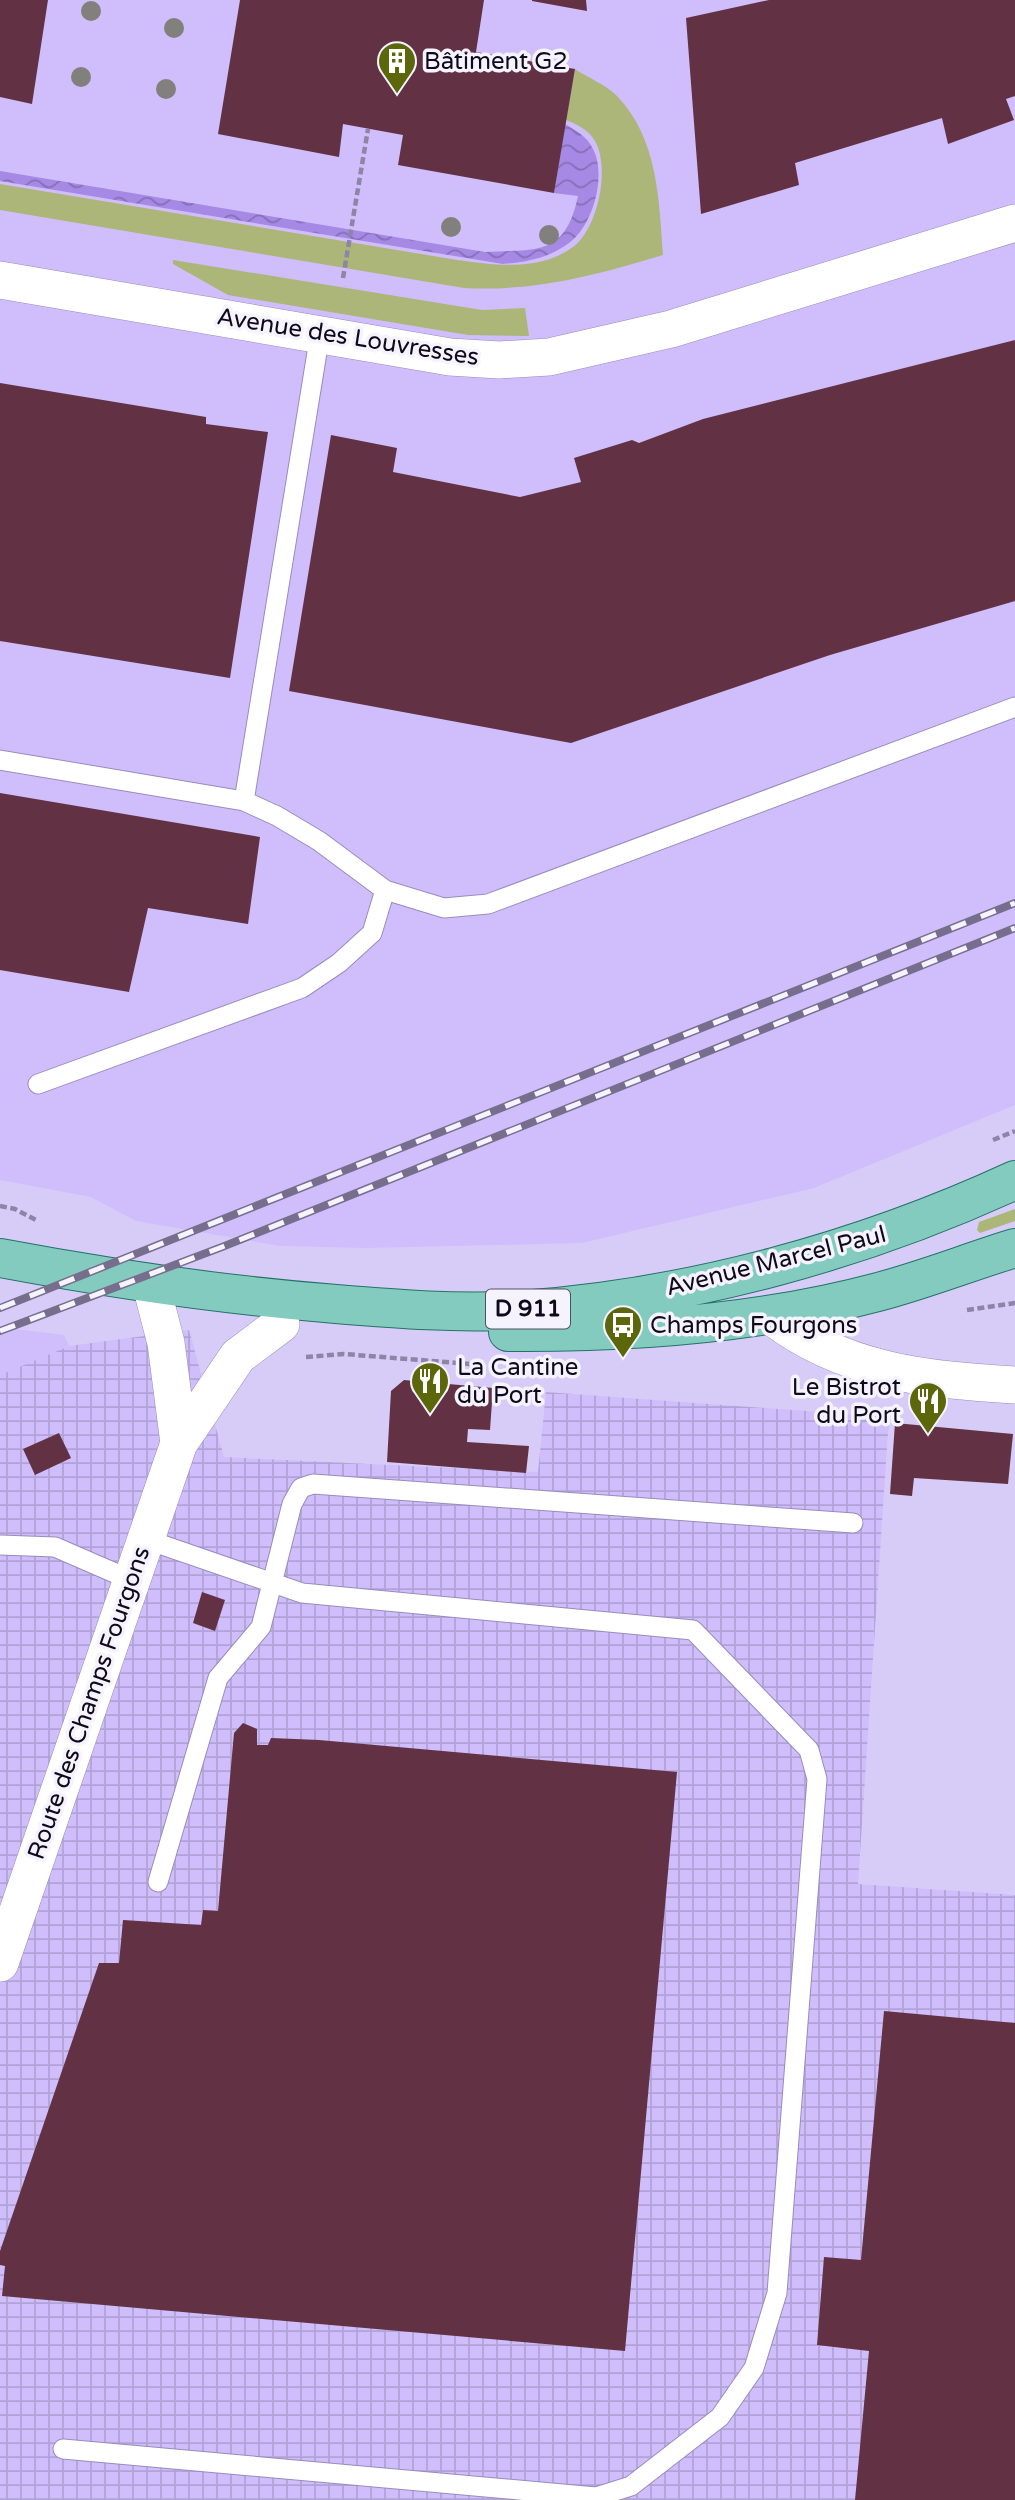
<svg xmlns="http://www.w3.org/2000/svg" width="1015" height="2500" viewBox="0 0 1015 2500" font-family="'Varela Round',sans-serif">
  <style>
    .built { fill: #cfbefb }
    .industrial { fill: url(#industrial-grid) }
    .grass { fill: #abb678 }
    .water { fill: url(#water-waves) }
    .building { fill: #633144 }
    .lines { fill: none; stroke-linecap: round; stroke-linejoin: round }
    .service-casing { stroke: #998bbd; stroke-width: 21 }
    .minor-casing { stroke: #998bbd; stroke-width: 38 }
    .primary-casing { stroke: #257168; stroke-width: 40 }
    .path { stroke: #8d84a6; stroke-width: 4.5; stroke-dasharray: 7 3.5; stroke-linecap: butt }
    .service { stroke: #fff; stroke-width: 19 }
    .minor { stroke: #fff; stroke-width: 37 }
    .primary { stroke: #83cbbe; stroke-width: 38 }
    .rail-casing { stroke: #776e8d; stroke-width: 8 }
    .rail { stroke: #f5f3fe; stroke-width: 5; stroke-dasharray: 16; stroke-linecap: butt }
    .tree { fill: #81807c }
    .labels { text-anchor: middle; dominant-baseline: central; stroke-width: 7; stroke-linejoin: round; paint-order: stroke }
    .shield { fill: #f5f3fe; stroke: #544f5f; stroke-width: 2 }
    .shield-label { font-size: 23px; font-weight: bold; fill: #0f091b }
    .poi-label { font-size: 24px; fill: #0f091b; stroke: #f5f3fe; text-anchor: start }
    .street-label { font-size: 24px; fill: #0f091b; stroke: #f5f3fe }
  </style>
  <defs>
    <pattern id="industrial-grid" width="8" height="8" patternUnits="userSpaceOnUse" patternTransform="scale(1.75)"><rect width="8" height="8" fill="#cfbefb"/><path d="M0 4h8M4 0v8" fill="none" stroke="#b1a2d7"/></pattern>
    <pattern id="water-waves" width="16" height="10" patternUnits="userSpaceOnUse" patternTransform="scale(1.75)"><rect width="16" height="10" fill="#a689e4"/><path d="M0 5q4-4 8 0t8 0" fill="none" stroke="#866eb8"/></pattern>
  </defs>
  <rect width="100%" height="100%" fill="#d7ccf8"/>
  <path class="built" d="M0 0H1015V1105L814 1188 582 1243 365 1248 280 1246 136 1221 91 1197 0 1180Z
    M0 1327 64 1335 69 1346 0 1375Z"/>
  <path class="industrial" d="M189 1330 224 1457 538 1472 546 1392 889 1417 858 1884 1015 1895V2500H0V1375L69 1346Z"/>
  <path class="grass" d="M575 69C588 78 605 84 617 96 658 139 659 199 663 255 597 275 534 292 464 288L0 210V184L457 260C495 265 539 272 573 247 598 229 612 164 593 138 587 129 576 124 566 120Z
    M173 260 482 310 525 308 529 336 468 335 228 295 173 264Z
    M1015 1209V1221L980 1233 977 1230 979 1222Z"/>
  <path class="water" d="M565 124C576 131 587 136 593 149 607 175 593 226 569 243 549 258 527 262 503 264L0 181V171L485 252C537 249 565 257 578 196L554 193Z"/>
  <path class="building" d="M0 0H48L32 104 0 97Z
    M240 0H484L476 52 575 69 554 193 398 165 403 135 343 124 339 157 218 134Z
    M532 0H586L587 11 532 1Z
    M769 0H1015V96L1006 99 1014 120 948 144 942 118 795 163 799 185 701 214 686 18Z
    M1015 340V601L830 655 571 743 289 691 331 435 397 448 393 472 520 497 581 482 574 458 632 440 639 443 703 419Z
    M0 383 206 417V424L268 432 230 678 0 641Z
    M0 793 260 837 248 924 148 908 129 992 0 970Z
    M404 1380 493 1388 490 1430 468 1429 467 1442 529 1446 526 1473 387 1462 391 1391Z
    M895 1423 1013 1434 1008 1484 914 1478 912 1496 890 1494Z
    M59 1433 71 1458 35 1475 23 1449Z
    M202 1592 225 1600 215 1631 193 1623Z
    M243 1723 257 1729V1745H268L271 1738 319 1740 677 1772 625 2351 2 2296 5 2266 0 2265V2251L99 1963H119L123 1920 201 1925 203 1910 218 1911 234 1733Z
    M884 2011 1015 2023V2500H855L869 2351 817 2345 824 2257 861 2260Z"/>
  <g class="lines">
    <defs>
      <path id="service" d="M320 334 244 801 277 816 319 841 385 890 444 908 488 904 1015 707
        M0 760 244 801
        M38 1084 302 988 339 963 372 933 385 890
        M0 1545 55 1547 131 1580
        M158 1882 218 1678 261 1627 292 1504 301 1488 313 1484 853 1523
        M63 2449 596 2497 631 2486 720 2417 754 2368 777 2293 817 1779 809 1750 693 1630 302 1593 145 1539"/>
      <path id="minor" d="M0 280 450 357 499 360 549 357 671 329 1015 223
        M151 1285 166 1343 179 1443
        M770 1315C842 1372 927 1380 1015 1385
        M0 1963 179 1443 238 1356 281 1324"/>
      <path id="primary" d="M0 1258C112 1279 222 1295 336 1304 397 1309 459 1314 521 1310 690 1298 861 1251 1015 1180
        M508 1332C632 1333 758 1324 878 1292 924 1280 969 1262 1015 1248"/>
    </defs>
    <use href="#service" class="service-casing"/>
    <use href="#minor" class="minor-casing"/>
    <use href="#primary" class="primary-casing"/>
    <path class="path" d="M343 278 368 129
      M993 1140 1015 1131
      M0 1206 15 1209 36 1220
      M967 1310 1015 1303
      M306 1357 344 1354 483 1365"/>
    <use href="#service" class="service"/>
    <use href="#minor" class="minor"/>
    <use href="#primary" class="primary"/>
    <defs>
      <path id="rail" d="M0 1308 1015 903
        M0 1331 222 1247 1015 928"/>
    </defs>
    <use href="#rail" class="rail-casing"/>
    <use href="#rail" class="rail"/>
  </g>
  <g class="tree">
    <circle cx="91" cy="11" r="10"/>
    <circle cx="174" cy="28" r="10"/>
    <circle cx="81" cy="77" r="10"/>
    <circle cx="166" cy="89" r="10"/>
    <circle cx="451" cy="227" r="10"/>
    <circle cx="549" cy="235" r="10"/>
  </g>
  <defs>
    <symbol id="building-pin" viewBox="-11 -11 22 30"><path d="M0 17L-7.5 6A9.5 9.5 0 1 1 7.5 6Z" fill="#5c670c" stroke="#f5f3fe"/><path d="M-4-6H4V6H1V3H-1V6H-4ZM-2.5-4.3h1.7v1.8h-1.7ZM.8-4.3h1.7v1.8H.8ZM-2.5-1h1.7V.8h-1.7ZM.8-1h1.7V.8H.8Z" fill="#fff"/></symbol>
    <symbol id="bus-pin" viewBox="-11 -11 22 30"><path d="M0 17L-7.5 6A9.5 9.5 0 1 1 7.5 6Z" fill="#5c670c" stroke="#f5f3fe"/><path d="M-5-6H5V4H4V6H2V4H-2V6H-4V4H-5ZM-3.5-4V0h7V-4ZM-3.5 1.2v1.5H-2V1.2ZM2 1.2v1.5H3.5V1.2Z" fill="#fff"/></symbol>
    <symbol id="restaurant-pin" viewBox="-11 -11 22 30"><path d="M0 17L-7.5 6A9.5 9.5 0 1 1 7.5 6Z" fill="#5c670c" stroke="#f5f3fe"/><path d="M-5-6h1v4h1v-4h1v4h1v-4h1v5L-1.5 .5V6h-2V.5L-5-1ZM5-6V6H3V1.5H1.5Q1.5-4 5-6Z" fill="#fff"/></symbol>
  </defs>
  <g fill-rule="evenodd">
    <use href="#building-pin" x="375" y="39" width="44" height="60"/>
    <use href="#bus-pin" x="601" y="1303" width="44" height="60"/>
    <use href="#restaurant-pin" x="408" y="1359" width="44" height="60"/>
    <use href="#restaurant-pin" x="906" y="1379" width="44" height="60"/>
  </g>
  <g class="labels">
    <rect class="shield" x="486" y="1289.5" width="84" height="39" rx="5"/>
    <g class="shield-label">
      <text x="528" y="1309">D 911</text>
    </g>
    <g class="poi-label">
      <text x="424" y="61">Bâtiment G2</text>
      <text x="650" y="1325">Champs Fourgons</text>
      <text x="457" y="1367">La Cantine<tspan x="457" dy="28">du Port</tspan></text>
      <text x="901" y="1387" text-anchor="end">Le Bistrot<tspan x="901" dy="28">du Port</tspan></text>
    </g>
    <g class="street-label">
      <text transform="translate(348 337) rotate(9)">Avenue des Louvresses</text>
      <text transform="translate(776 1261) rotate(-14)">Avenue Marcel Paul</text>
      <text transform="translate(89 1703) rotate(-71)">Route des Champs Fourgons</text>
    </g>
  </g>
</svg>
